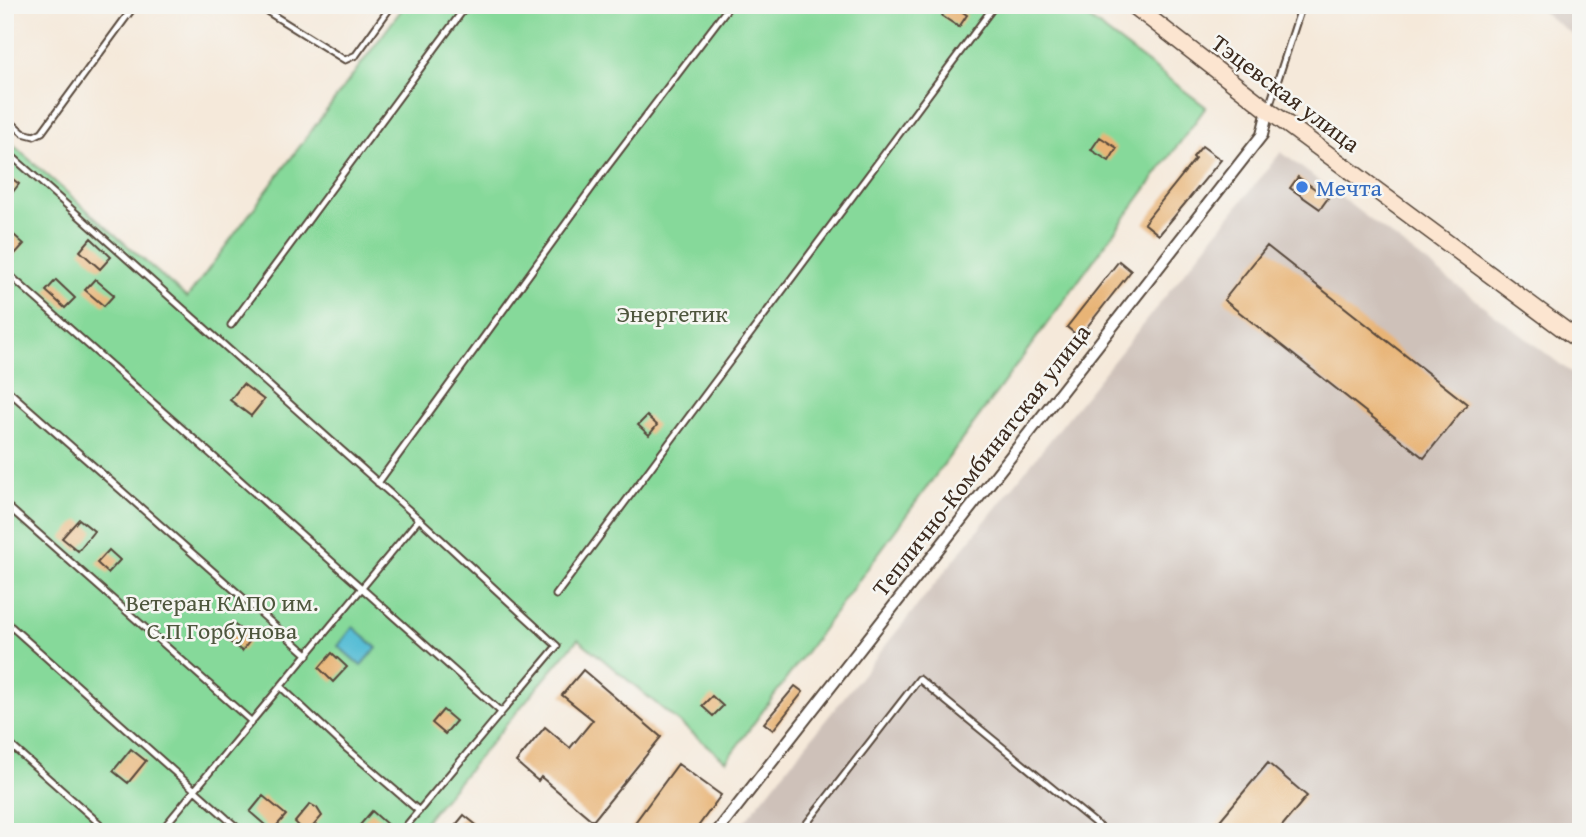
<svg xmlns="http://www.w3.org/2000/svg" width="1586" height="837" viewBox="0 0 1586 837" font-family="'Gentium Book Plus',serif">
  <style>
    .industrial { fill: #cec1b9 }
    .green { fill: #86d99a; stroke: #60825c; stroke-width: 2 }
    .water { fill: #57bdd5; stroke: #49747a; stroke-width: 2 }
    .building { fill: #e8b476 }
    .lines { fill: none; stroke-linecap: round; stroke-linejoin: round }
    .service-casing { stroke: #57473a; stroke-width: 9 }
    .minor-casing { stroke: #57473a; stroke-width: 14 }
    .secondary-casing { stroke: #57473a; stroke-width: 19 }
    .service { stroke: #fff; stroke-width: 5 }
    .minor { stroke: #fff; stroke-width: 10 }
    .secondary { stroke: #fce5d0; stroke-width: 16 }
    .shop-dot { fill: #3f7fe0; stroke: #f6f6f2; stroke-width: 2.5 }
    .labels { text-anchor: middle; dominant-baseline: central; stroke-width: 5; stroke-linejoin: round; paint-order: stroke }
    .street-label { font-size: 24px; fill: #3b2a1e; stroke: #f6f6f2 }
    .shop-label { font-size: 24px; fill: #366cbe; stroke: #f6f6f2; text-anchor: start }
    .park-label { font-size: 24px; fill: #4e563d; stroke: #f6f6f2 }
  </style>
  <rect width="100%" height="100%" fill="#f6f6f2"/>
  <filter id="ink" filterUnits="userSpaceOnUse"><feTurbulence type="fractalNoise" baseFrequency=".0143" numOctaves="2"/><feDisplacementMap in="SourceGraphic" scale="14" xChannelSelector="R" yChannelSelector="G"/><feConvolveMatrix kernelMatrix="1 2 1 2 8 2 1 2 1" color-interpolation-filters="sRGB"/></filter>
  <filter id="wash" filterUnits="userSpaceOnUse"><feTurbulence type="fractalNoise" baseFrequency=".00686" numOctaves="4" result="noise"/><feDisplacementMap in="SourceGraphic" scale="28" xChannelSelector="R" yChannelSelector="G"/><feGaussianBlur stdDeviation="1.57" result="paint"/><feColorMatrix in="noise" values="0 0 0 0 0 0 0 0 0 0 0 0 0 0 0 0 0 1.4 0 .05"/><feComposite in="paint" operator="in"/></filter>
  <g filter="url(#wash)">
    <rect width="100%" height="100%" fill="#f5e9da"/>
    <path class="industrial" d="M1533 5H1581V41Z
      M1281 152 1581 380V832H736Z"/>
    <path class="green" d="M405 5H1071L1206 107 726 761 578 639 416 832H5V138L187 298Z"/>
    <path class="water" d="M353 627 377 648 361 666 338 646Z"/>
    <g id="blocks">
      <path class="building" d="M948 5H952L967 15 959 27 942 16Z
        M1100 137 1117 148 1109 161 1091 150Z
        M1202 146 1221 160 1159 235 1144 223 1195 159 1193 157Z
        M5 173 19 184 5 202Z
        M1298 177 1328 198 1320 209 1290 188Z
        M5 227 24 244 5 265Z
        M91 238 111 257 100 269 80 251Z
        M1267 246 1467 404 1424 458 1224 300Z
        M1119 261 1131 271 1079 337 1067 327Z
        M95 279 114 295 104 306 85 290Z
        M56 280 75 298 65 308 46 291Z
        M243 384 264 400 251 416 230 400Z
        M647 416 657 425 649 435 638 425Z
        M79 519 94 531 78 551 62 538Z
        M109 550 120 560 108 573 97 563Z
        M232 623 252 638 242 651 222 636Z
        M332 653 347 667 333 682 319 668Z
        M583 670 661 737 593 821 541 777 538 781 516 762 545 727 570 748 593 720 562 695Z
        M795 686 803 692 773 730 764 723Z
        M712 696 723 706 713 716 702 706Z
        M443 710 456 721 445 734 432 723Z
        M131 749 146 761 128 783 113 771Z
        M1268 763 1307 796 1277 832H1210Z
        M678 764 721 795 694 832H628Z
        M263 796 286 815 272 831 250 812Z
        M310 804 317 808 322 816 308 832H305L295 822Z
        M372 811 389 826 384 832H354Z
        M464 815 485 832H450Z"/>
    </g>
  </g>
  <g filter="url(#ink)">
    <use href="#blocks" fill-opacity="0" stroke="#57473a" stroke-width="2"/>
    <g class="lines">
      <defs>
        <path id="service" d="M257 5 345 60 356 55 392 5
          M1269 107 1302 5
          M5 117 23 133 34 136 42 132 135 5
          M5 150 419 519 557 646 401 832
          M5 271 501 712
          M231 325 467 5
          M5 388 308 655
          M378 483 604 171 730 5
          M5 504 252 722
          M556 595 995 5
          M5 621 242 832
          M281 687 345 747 419 811
          M5 740 109 832
          M160 832 419 519
          M800 832 919 679 1106 832"/>
        <path id="minor" d="M717 832 1262 135 1268 110"/>
        <path id="secondary" d="M1133 5 1268 110 1581 342"/>
      </defs>
      <use href="#service" class="service-casing"/>
      <use href="#minor" class="minor-casing"/>
      <use href="#secondary" class="secondary-casing"/>
      <use href="#service" class="service"/>
      <use href="#minor" class="minor"/>
      <use href="#secondary" class="secondary"/>
    </g>
  </g>
  <circle class="shop-dot" cx="1302" cy="187" r="7"/>
  <g class="labels">
    <g class="street-label">
      <text transform="translate(1286 93) rotate(37)">Тэцевская улица</text>
      <text transform="translate(981 460) rotate(-52)">Теплично-Комбинатская улица</text>
    </g>
    <g class="shop-label">
      <text x="1316" y="187">Мечта</text>
    </g>
    <g class="park-label">
      <text x="672" y="313">Энергетик</text>
      <text x="222" y="602">Ветеран КАПО им.<tspan x="222" dy="28">С.П Горбунова</tspan></text>
    </g>
  </g>
  <rect width="1586" height="837" fill="none" stroke="#f6f6f2" stroke-width="28"/>
</svg>
